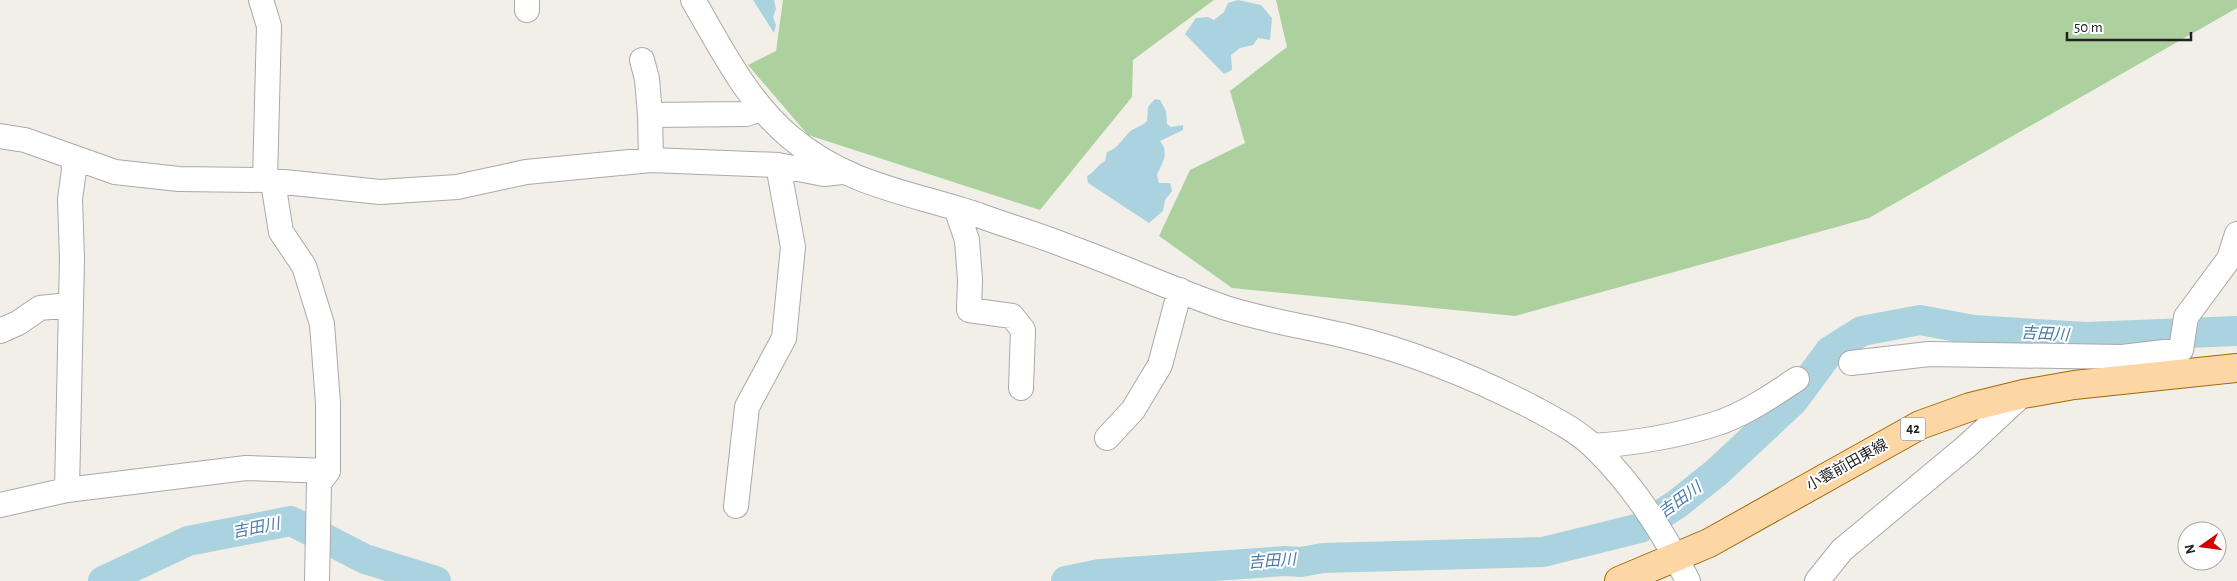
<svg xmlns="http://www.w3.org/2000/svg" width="2237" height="581" viewBox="0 0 2237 581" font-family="'Alegreya Sans','Noto Sans JP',sans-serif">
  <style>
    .forest { fill: #add19e }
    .water { fill: #aad3df }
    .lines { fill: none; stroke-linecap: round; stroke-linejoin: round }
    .river { stroke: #aad3df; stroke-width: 30 }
    .minor-casing { stroke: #a9a9a9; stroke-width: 26 }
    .major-casing { stroke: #a06b00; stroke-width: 30 }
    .minor { stroke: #fff; stroke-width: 24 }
    .major { stroke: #fcd6a4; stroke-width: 28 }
    .labels { text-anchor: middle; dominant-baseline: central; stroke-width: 4; stroke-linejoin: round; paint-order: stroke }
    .shield { fill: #fff; stroke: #646464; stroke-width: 1 }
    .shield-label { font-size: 14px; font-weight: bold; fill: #222 }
    .street-label { font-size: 15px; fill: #222; stroke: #fff }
    .water-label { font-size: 16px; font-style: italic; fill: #4a7aab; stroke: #fff }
  </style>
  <rect width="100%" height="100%" fill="#f2efe9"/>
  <path class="forest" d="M783 0H1214L1133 60 1132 97 1040 210 808 135 748 65 776 51Z
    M1276 0H2237V8L1869 218 1515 316 1232 288 1159 236 1190 170 1245 143 1230 91 1287 47Z"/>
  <path class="water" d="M753 0H774L776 9 773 17 776 25 774 33Z
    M1238 0 1261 5 1272 18 1270 40 1258 38 1253 45 1240 48 1231 55 1232 70 1224 74 1185 34 1196 18 1208 17 1214 20 1224 12 1228 3Z
    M1155 99 1160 100 1166 111 1167 124 1171 127 1183 125V130C1175 134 1168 137 1160 141 1170 153 1162 163 1157 175L1159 183H1170L1172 191 1165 200 1163 211 1149 223 1088 183 1087 176C1095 172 1097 165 1105 161L1107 152C1119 148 1122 138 1132 130 1137 127 1143 125 1147 121L1148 107Z"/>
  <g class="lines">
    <path class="river" d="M103 581 188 541 291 521 365 559 436 581
      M1066 581 1100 574 1285 561 1301 562 1323 558 1543 552 1640 528 1677 504 1717 472 1793 401 1830 351 1862 331 1920 320 1973 330 2086 337 2237 331"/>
    <defs>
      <path id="minor" d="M261 0 269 26 265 180
        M693 0C721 48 747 101 790 137 848 186 909 192 978 215 1008 226 1039 235 1069 247 1122 266 1173 290 1226 308 1267 321 1309 327 1350 337 1412 352 1473 377 1530 406 1552 418 1577 430 1595 448 1634 486 1664 533 1688 581
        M527 10V0
        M642 60 647 79 650 115
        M0 136 25 140 115 172 179 179 265 180 380 192 457 187 526 172 651 160 778 165 824 174 842 172
        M651 160 650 115 746 114 761 109
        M273 182 281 232 304 266 322 324 328 403V471L319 483 317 581
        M956 208 967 240 970 280 969 310 1012 316 1023 330 1021 388
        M0 331 18 323 40 308 69 305
        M2122 357 2181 350 2186 317 2229 259 2237 234
        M1851 363 1929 354 2122 357V380
        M1107 438 1133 410 1160 365 1180 290
        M1593 446C1637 443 1679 436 1721 422 1748 412 1773 395 1797 379
        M67 490 72 258 70 199 74 170 73 157
        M0 505 67 490 246 468 328 471
        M736 506 747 407 784 338 793 247 778 165
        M1817 581 1842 550 1967 446 2023 394"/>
      <path id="major" d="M1619 581 1709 543 1920 425 1970 407 2023 394 2074 385 2237 368"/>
    </defs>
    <use href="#minor" class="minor-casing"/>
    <use href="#major" class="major-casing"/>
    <use href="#minor" class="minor"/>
    <use href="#major" class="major"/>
  </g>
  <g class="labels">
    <rect class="shield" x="1900.5" y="417.5" width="25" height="23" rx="4"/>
    <g class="shield-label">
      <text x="1913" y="429">42</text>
    </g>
    <g class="street-label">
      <text transform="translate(1847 465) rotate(-29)">小蓑前田東線</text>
    </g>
    <g class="water-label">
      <text transform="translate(2045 334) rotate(3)">吉田川</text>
      <text transform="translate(1680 500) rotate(-36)">吉田川</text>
      <text transform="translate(256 528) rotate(-11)">吉田川</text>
      <text transform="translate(1272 561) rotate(-4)">吉田川</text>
    </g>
  </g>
  <g transform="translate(2202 546) rotate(256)"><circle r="24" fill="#ffffff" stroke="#a7a7a7"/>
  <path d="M0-4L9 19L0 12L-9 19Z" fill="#d40000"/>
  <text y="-8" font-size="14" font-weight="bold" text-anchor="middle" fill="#222222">N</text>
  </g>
  <path d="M2067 32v8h124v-8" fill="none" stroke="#222222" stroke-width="2.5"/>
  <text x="2074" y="32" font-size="15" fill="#222222" stroke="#ffffff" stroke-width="4" paint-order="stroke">50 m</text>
</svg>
